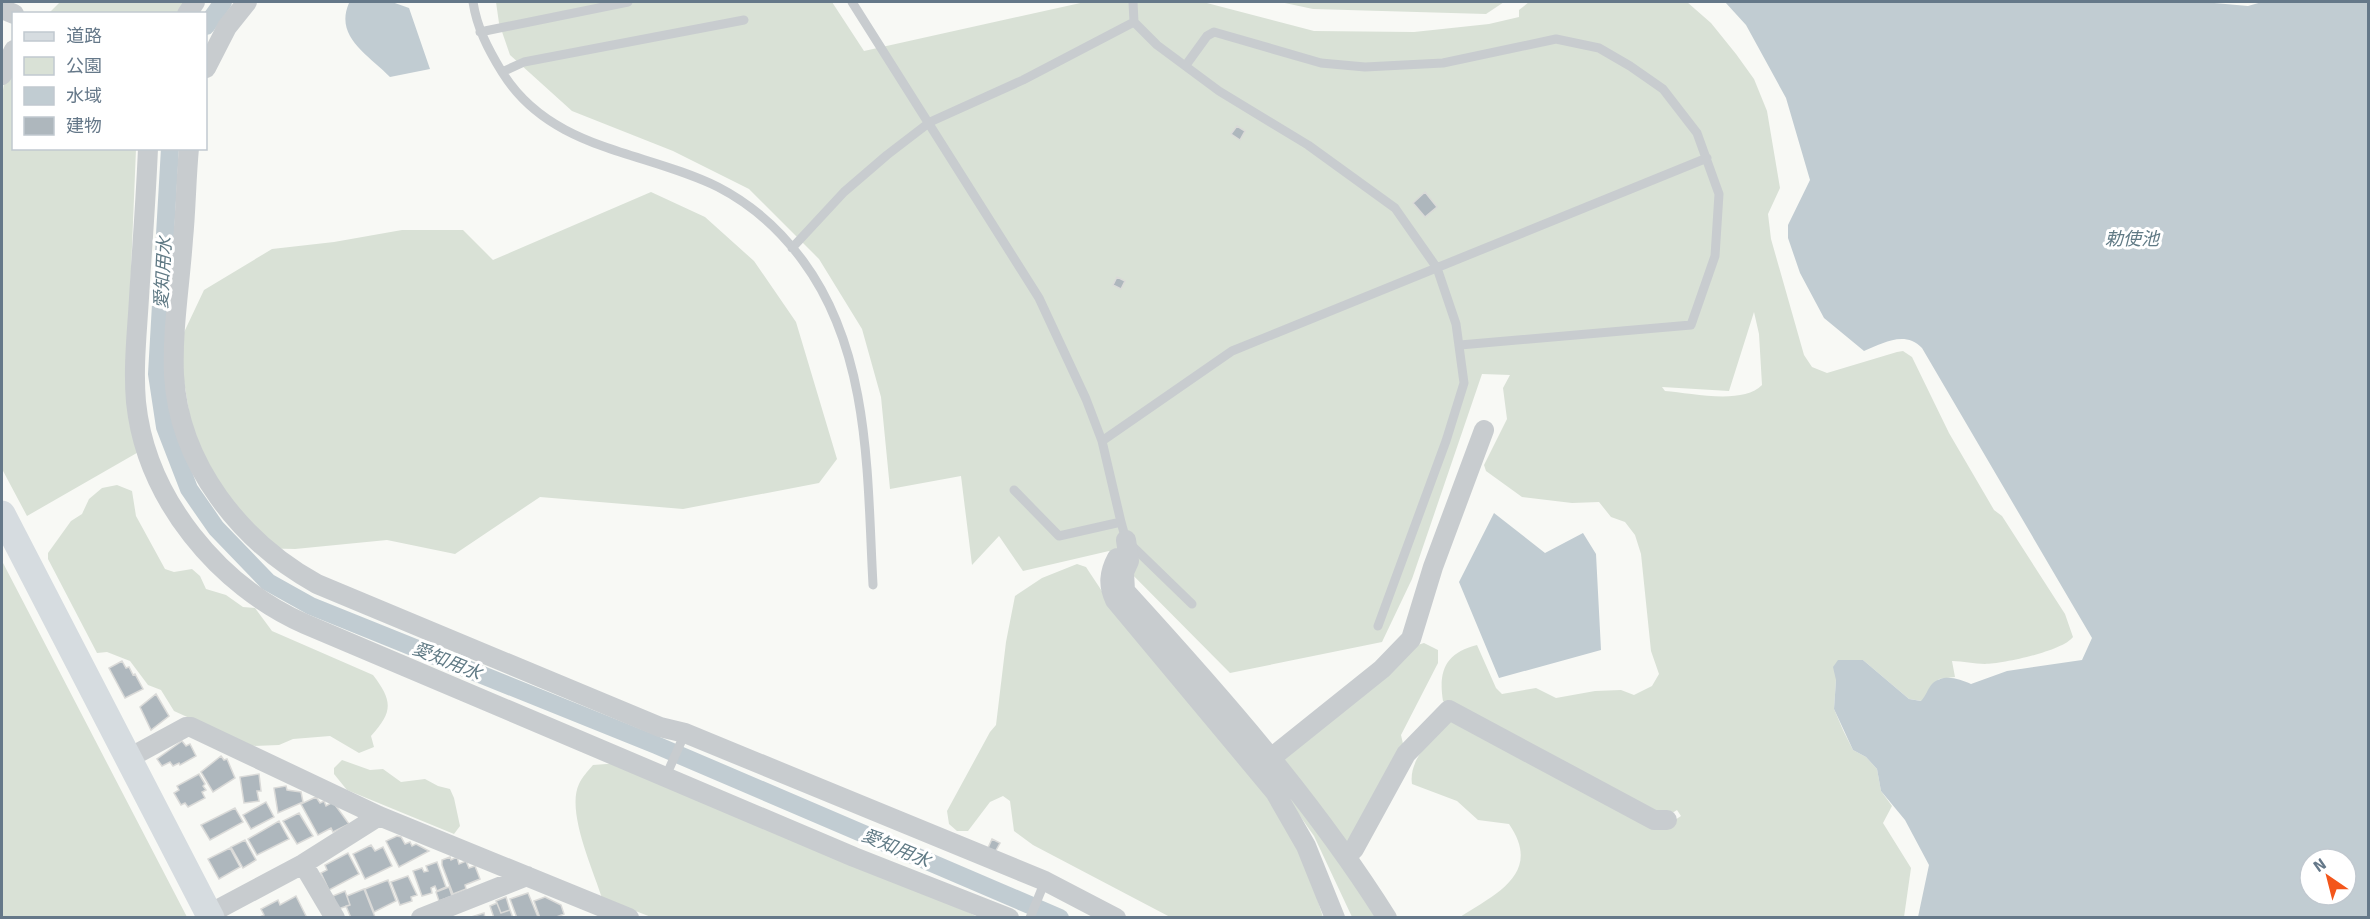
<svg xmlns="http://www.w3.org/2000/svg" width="2370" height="919" viewBox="0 0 2370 919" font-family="Signika,'Noto Sans JP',sans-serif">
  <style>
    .green { fill: #d9e1d6; fill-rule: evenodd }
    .water { fill: #c1ccd2; fill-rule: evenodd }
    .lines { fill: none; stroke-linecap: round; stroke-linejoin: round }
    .canal { stroke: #c1ccd2; stroke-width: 18 }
    .building { fill: #aeb7bd; stroke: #dadad8; stroke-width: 1.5 }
    .lane { stroke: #c8cccf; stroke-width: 9 }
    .street { stroke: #c8cccf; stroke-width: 20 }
    .secondary { stroke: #d6dce0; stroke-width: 27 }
    .labels { text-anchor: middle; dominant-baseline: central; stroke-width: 6; stroke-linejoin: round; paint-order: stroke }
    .water-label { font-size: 18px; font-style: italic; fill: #607a85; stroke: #fff }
  </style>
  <rect width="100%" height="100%" fill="#f8f9f5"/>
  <path class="green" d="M60 2H189L181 13 48 14Z
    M496 2H832L864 51 1085 2H1203L1314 31 1414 32 1489 24 1519 17V10L1529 2H1687L1711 23 1736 54 1754 79 1767 111 1780 188 1768 214 1771 239 1804 355 1812 367 1827 373 1897 352 1903 351 1912 357 1949 433 1994 510 2002 516 2065 614 2073 637C2063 651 2002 664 1985 664 1974 664 1963 661 1952 661L1955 677 1939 679 1922 701 1909 699 1863 660 1836 680 1834 709 1843 730 1853 750 1866 757 1877 769 1881 791 1892 806 1883 823 1911 868 1904 917H1460C1496 894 1543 873 1509 824L1478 820 1457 801 1412 784C1408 758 1436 733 1455 717L1667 825 1681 816 1677 810 1669 815 1654 816 1443 701C1438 670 1446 653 1477 645L1496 688 1502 694 1536 688 1556 698 1595 691 1621 690 1634 695 1652 686 1659 674 1651 651 1641 554 1635 535 1625 522 1611 517 1599 502 1572 503 1522 497 1486 471 1484 465 1507 419 1503 388 1510 375 1482 374 1412 579 1382 642 1230 673 1109 551 1023 571 999 536 972 565 961 476 890 489 881 397 862 329 819 259 749 189 673 151 572 111 510 55 499 23ZM1754 312 1759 334 1762 385C1743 405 1691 393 1665 391L1662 387 1729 391Z
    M1280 2H1504L1486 14 1313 9Z
    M13 67 14 148 136 149 127 369 142 450 27 516 2 469V97L4 83Z
    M651 192 705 217 754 261 796 322 837 459 819 483 683 509 540 497 455 554 387 540 295 549 254 548 198 466 178 345 204 290 272 249 334 242 402 230H463L493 260Z
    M117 485 132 491 136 516 165 569 174 572 192 569 200 576 206 589 226 595 243 607 255 608 272 631 373 675C393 701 393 712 371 736L374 747 359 753 330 736 293 739 279 745 251 746 174 711 161 690 148 685 130 661 107 652 97 653 48 559V553L71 521 82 514 89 499 102 488Z
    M2 561 187 917H2Z
    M1077 564 1086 567 1119 617 1270 798 1302 852 1323 917H1170L1033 845 1014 831 1010 801 1003 796 990 802 968 831H957L949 824 947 811 990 732 996 725 1006 642 1015 596 1042 578Z
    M1424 643 1438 650V663L1401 735 1404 748 1349 845 1283 764 1287 750 1414 646Z
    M342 760 370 770 383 769 401 782 425 779 438 786 450 789 454 798 460 826 454 834 347 790 334 774V768Z
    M620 763 924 891 978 917H651L602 898C593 869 566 811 579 784 582 777 588 771 593 765Z
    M1270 764 1384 917H1352L1314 836 1288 799Z"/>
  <path class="water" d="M356 2H392L409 8 430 69 390 77C369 55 334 37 349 3Z
    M1725 2H2203L2248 6 2262 2H2368V917H1918L1929 865 1905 820 1881 791 1877 769 1866 757 1853 750 1834 709 1836 680 1833 667 1838 660H1863L1909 699 1921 701C1926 696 1928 688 1932 684 1944 673 1959 679 1971 684L2007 671 2082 660 2092 638 1922 348C1905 330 1883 343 1864 351L1824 318 1800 273 1788 238V225L1810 180 1786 98 1746 25ZM2310 859H2346V895H2310Z
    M1494 513 1545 553 1583 533 1596 554 1601 650 1499 678 1459 582Z"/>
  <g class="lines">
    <path class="canal" d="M206 26 223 2
      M170 148 157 374 165 427 189 489 216 528 268 582 311 606 656 745 1060 918"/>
  </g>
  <path class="building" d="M1237 126 1245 131 1240 140 1231 134Z
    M1425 192 1437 207 1425 217 1413 203Z
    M1117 277 1125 281 1121 289 1113 285Z
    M122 661 126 668 129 667 133 675 135 674 143 689 125 698 109 668Z
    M156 694 169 716 151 730 140 707Z
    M182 741 186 746 190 744 196 756 180 765 179 763 173 766 170 762 162 766 157 759Z
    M221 756 224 760 227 759 235 778 213 792 201 772Z
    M199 774 205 784 203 786 206 790 202 792 205 798 188 807 185 803 181 805 174 793 179 790 177 786Z
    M259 774 261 791H257L259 801 244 803 240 777Z
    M286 786 287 790 301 792 303 802 278 813 274 788Z
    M316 797 320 803 324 801 326 806 333 802 349 824 333 832 331 828 318 835 301 804Z
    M266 802 274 817 251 829 243 815Z
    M235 808 243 822 210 840 201 825Z
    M299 813 313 836 297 844 283 821Z
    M279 821 289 839 257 855 248 839Z
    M397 836 401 837 405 844 410 842 412 846 416 844 429 851 399 867 386 841Z
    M992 839 1000 843 995 852 988 848Z
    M245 840 256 860 243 868 231 847Z
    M371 845 375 851 383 847 392 866 365 879 353 854Z
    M230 848 240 867 219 879 208 859Z
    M348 853 359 874 329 890 321 873 327 870 325 865Z
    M450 857 451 860 457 857 459 864 466 861 469 868 475 866 480 879 465 885 466 889 453 894 442 865V860Z
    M437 862 446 887 437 891 435 886 431 888 432 893 422 896 413 871 422 868 424 872 428 871 426 866Z
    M408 876 417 895 411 897 412 901 400 905 391 882Z
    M388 880 396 901 374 912 365 889Z
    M449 887 452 896 439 901 436 892Z
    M364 889 375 917 351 918 346 906 350 905 347 896Z
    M345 891 350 905 338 909 333 896Z
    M528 893 538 917 517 918 510 899Z
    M296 896 307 918H258L264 915 261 909 278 900 280 905Z
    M506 897 510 910 501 913 496 901Z
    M545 897 561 905 564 914 554 918H540L534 901Z
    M497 903 501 913 510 910 513 918H494L490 906Z
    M484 913 485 918H471V917Z"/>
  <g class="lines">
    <path class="lane" d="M473 2C477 28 488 49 502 72 551 151 643 150 718 187 751 204 781 231 803 261 871 353 867 476 873 585
      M852 2 1039 298 1086 399 1102 441
      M1133 2 1134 22 1157 45 1219 91 1308 145 1395 208 1437 268 1456 324 1464 383 1446 441 1378 626
      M480 32 628 2
      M1186 65 1207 36 1214 32 1321 63 1365 67 1443 63 1556 39 1599 48 1630 66 1663 89 1697 133 1719 194 1715 256 1691 325 1460 345
      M502 72 524 62 744 20
      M792 248 844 192 887 155 930 122 1023 80 1134 22
      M1014 490 1059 536 1121 522 1102 441 1232 351 1707 158
      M1121 522 1126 540 1192 604
      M666 776 685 733
      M1030 918 1045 881"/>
    <path class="street" d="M2 9 14 14
      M187 14 195 2
      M206 68 227 27 247 2
      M2 75 14 50
      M148 148C146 198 142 248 139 298 137 333 133 367 136 402 146 499 219 586 305 624L854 857 1009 918
      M189 148C186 179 186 209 183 239 180 284 172 330 174 375 179 465 241 542 317 584L660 727 685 733 1045 881 1116 918
      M1126 540 1129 561 1124 572 1125 591C1219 694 1312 799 1387 918
      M1117 558C1109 573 1108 585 1115 600L1275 792 1306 846 1335 918
      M129 758 186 727H191L379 816 629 918
      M1271 758 1382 669 1411 639 1433 567 1484 430
      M1348 855 1354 849 1406 754 1449 710 1654 820H1667
      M303 864 335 918
      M209 914 303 864 379 816
      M421 918 527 876"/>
    <path class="secondary" d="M2 514 211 918"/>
  </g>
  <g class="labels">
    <g class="water-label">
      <text x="2132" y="239">勅使池</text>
      <text transform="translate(163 273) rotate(-87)">愛知用水</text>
      <text transform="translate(447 661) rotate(22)">愛知用水</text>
      <text transform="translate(896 848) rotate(23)">愛知用水</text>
    </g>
  </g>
  <rect width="2370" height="919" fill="none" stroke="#657889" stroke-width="6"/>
  <rect x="12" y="12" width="195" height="138" fill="#ffffff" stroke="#c1c9d0" stroke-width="1.5"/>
  <rect x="24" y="32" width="30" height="9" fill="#d6dce0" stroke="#c1c9d0" stroke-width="1.5"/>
  <text x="66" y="42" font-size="18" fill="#657889">道路</text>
  <rect x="24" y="57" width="30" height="18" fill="#d9e1d6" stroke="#c1c9d0" stroke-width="1.5"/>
  <text x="66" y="72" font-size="18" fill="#657889">公園</text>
  <rect x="24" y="87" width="30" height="18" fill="#c1ccd2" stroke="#c1c9d0" stroke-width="1.5"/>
  <text x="66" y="102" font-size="18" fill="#657889">水域</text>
  <rect x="24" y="117" width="30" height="18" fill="#aeb7bd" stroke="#c1c9d0" stroke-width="1.5"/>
  <text x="66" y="132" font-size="18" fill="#657889">建物</text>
  <g transform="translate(2328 877) rotate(325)"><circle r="28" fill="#ffffff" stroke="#c1c9d0" stroke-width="1.5"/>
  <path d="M0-4.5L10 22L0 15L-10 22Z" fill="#f3561b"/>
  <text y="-9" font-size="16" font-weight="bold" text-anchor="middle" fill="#657889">N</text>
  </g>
</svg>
